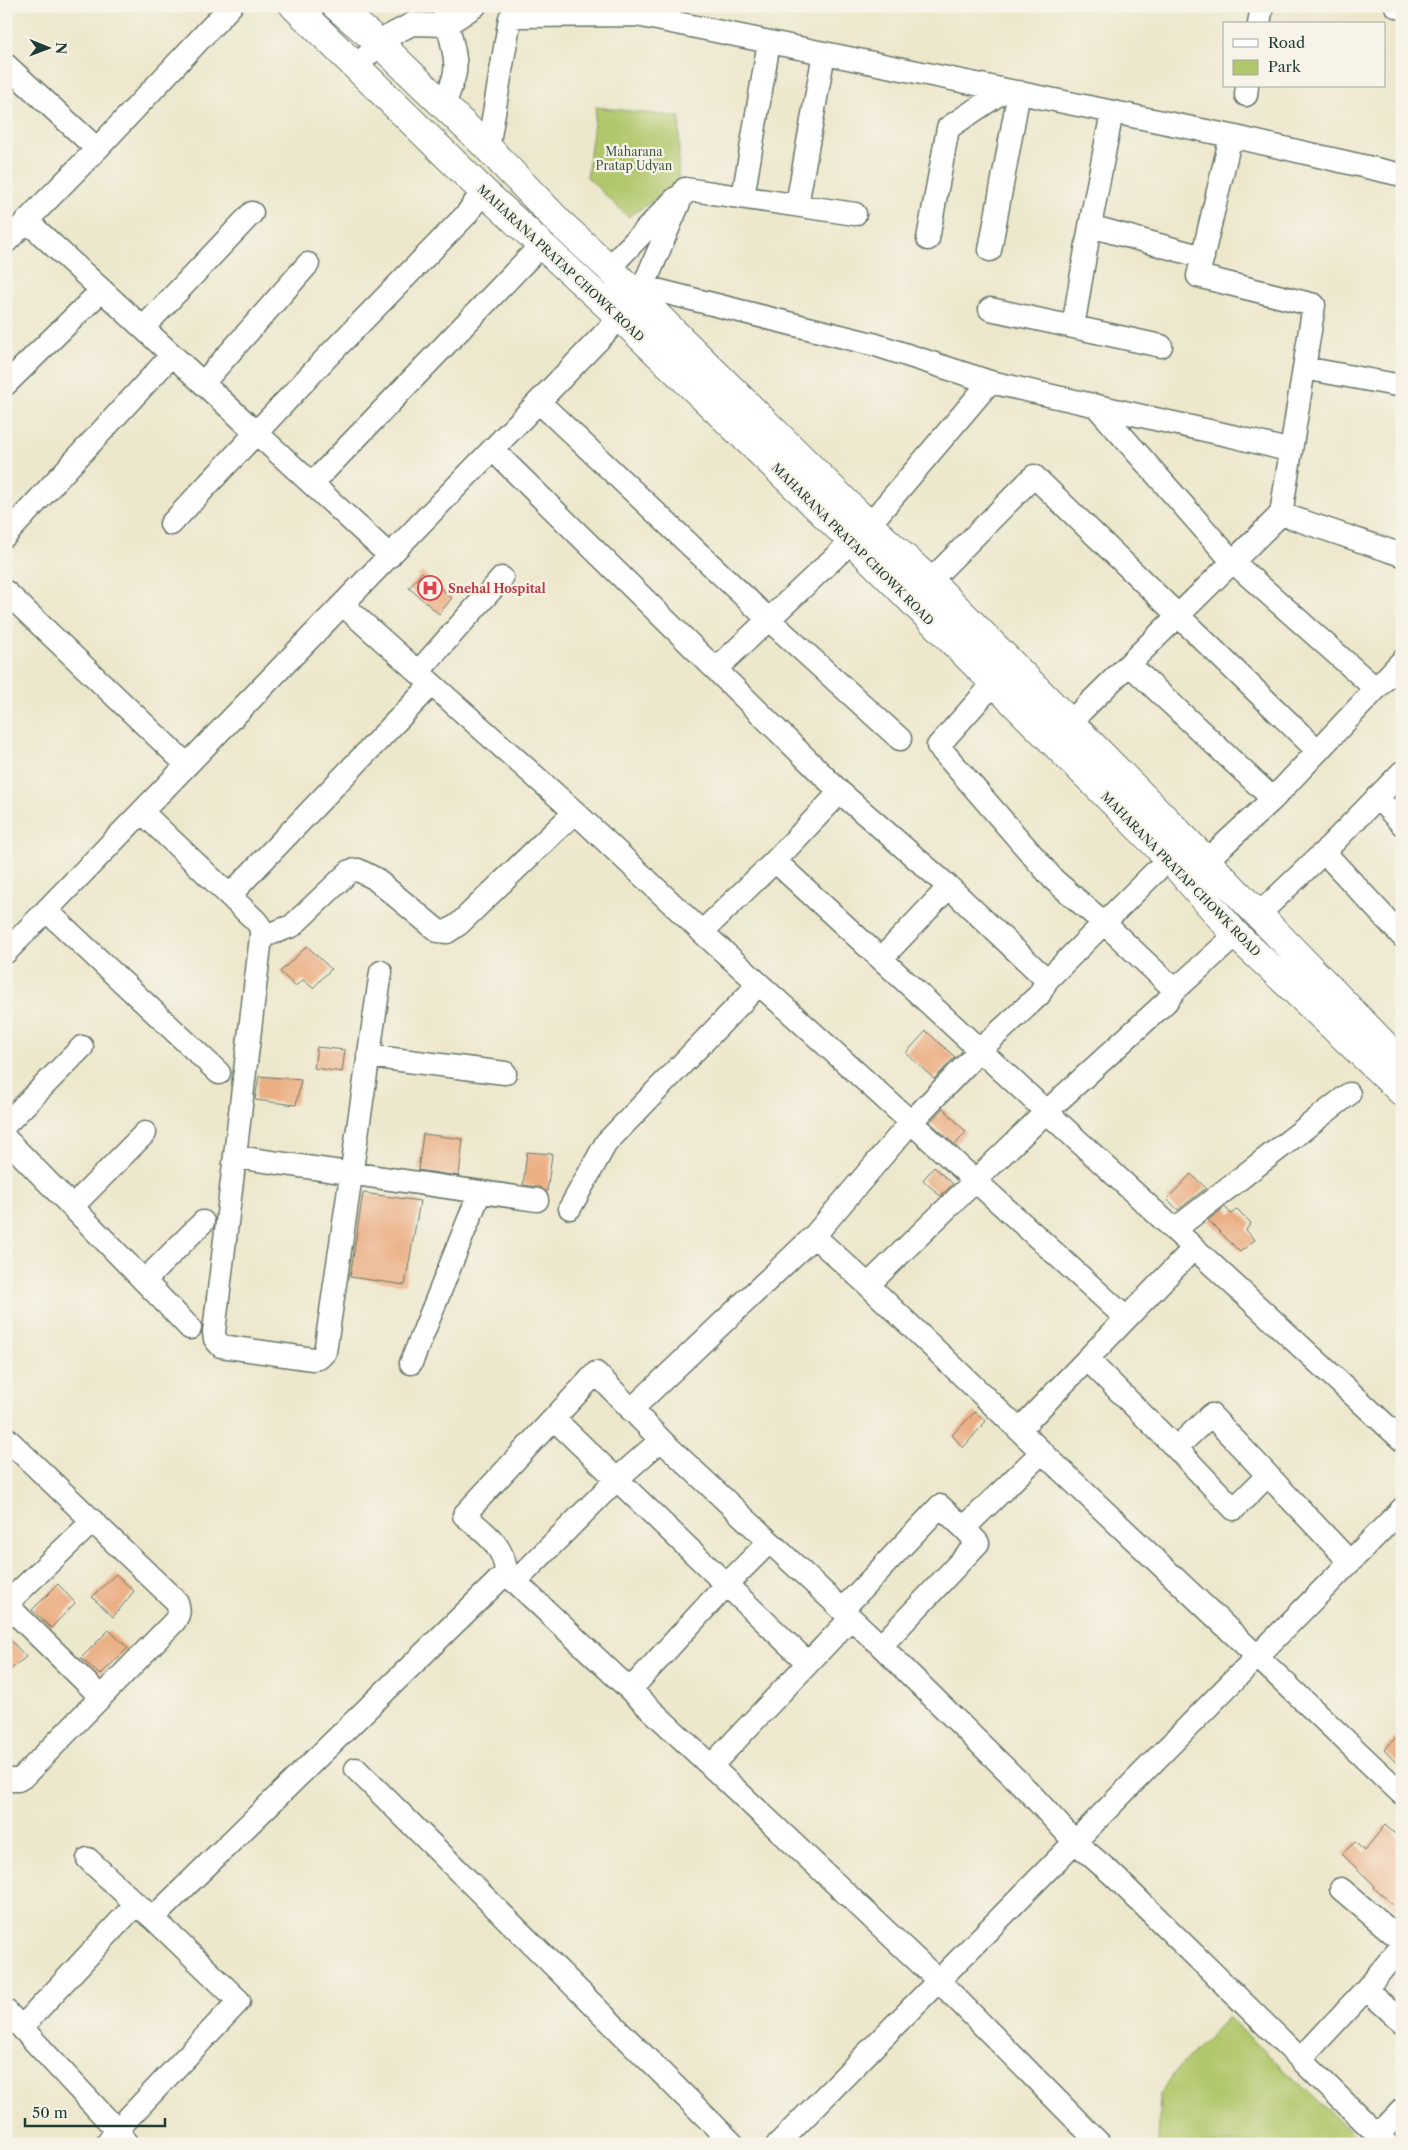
<svg xmlns="http://www.w3.org/2000/svg" width="1408" height="2150" viewBox="0 0 1408 2150" font-family="'Libre Caslon Text',serif">
  <style>
    .green { fill: #b1c76c; stroke: #688250 }
    .building { fill: #ebaf84 }
    .lines { fill: none; stroke-linecap: round; stroke-linejoin: round }
    .minor-casing { stroke: #677869; stroke-width: 25 }
    .major-casing { stroke: #677869; stroke-width: 30 }
    .minor { stroke: #fff; stroke-width: 22 }
    .major { stroke: #fff; stroke-width: 28 }
    .labels { text-anchor: middle; dominant-baseline: central; stroke-width: 4.5; stroke-linejoin: round; paint-order: stroke }
    .park-label { font-size: 12px; fill: #3c593f; stroke: #f7f3e8 }
    .street-label { font-size: 12px; fill: #1f3d34; stroke: #f7f3e8 }
    .health-label { font-size: 12px; font-weight: bold; fill: #be3a42; stroke: #f7f3e8; text-anchor: start }
  </style>
  <rect width="100%" height="100%" fill="#f7f3e8"/>
  <filter id="ink" filterUnits="userSpaceOnUse"><feTurbulence type="fractalNoise" baseFrequency=".02" numOctaves="2"/><feDisplacementMap in="SourceGraphic" scale="10" xChannelSelector="R" yChannelSelector="G"/><feConvolveMatrix kernelMatrix="1 2 1 2 8 2 1 2 1" color-interpolation-filters="sRGB"/></filter>
  <filter id="wash" filterUnits="userSpaceOnUse"><feTurbulence type="fractalNoise" baseFrequency=".0096" numOctaves="4" result="noise"/><feDisplacementMap in="SourceGraphic" scale="20" xChannelSelector="R" yChannelSelector="G"/><feGaussianBlur stdDeviation="1.12" result="paint"/><feColorMatrix in="noise" values="0 0 0 0 0 0 0 0 0 0 0 0 0 0 0 0 0 1.4 0 .05"/><feComposite in="paint" operator="in"/></filter>
  <g filter="url(#wash)">
    <rect width="100%" height="100%" fill="#ede7cc"/>
    <path class="green" d="M596 107 680 117 678 185 628 217 587 177Z
      M1228 2017 1364 2144H1158L1160 2094 1177 2069Z"/>
    <g id="blocks">
      <path class="building" d="M422 572 452 598 439 614 409 588Z
        M307 946 331 969 313 988 303 980 295 986 280 972Z
        M926 1031 955 1057 934 1079 906 1053Z
        M317 1047 345 1050 342 1072 314 1068Z
        M259 1076 301 1080 296 1105 255 1100Z
        M943 1108 966 1132 955 1145 930 1122Z
        M423 1134 463 1139 459 1176 418 1170Z
        M527 1152 552 1154 547 1192 539 1187 523 1185Z
        M934 1167 953 1184 940 1196 923 1180Z
        M1191 1174 1206 1188 1178 1210 1167 1199Z
        M363 1193 420 1201 405 1285 350 1277Z
        M1225 1207 1231 1214 1237 1209 1251 1223 1246 1230 1255 1240 1240 1252 1208 1220Z
        M975 1412 986 1421 963 1448 952 1435Z
        M116 1574 134 1591 113 1617 92 1597Z
        M58 1584 75 1603 51 1628 32 1610Z
        M109 1630 128 1648 100 1675 81 1658Z
        M6 1635 26 1657 6 1673Z
        M1402 1731V1769L1384 1750Z
        M1385 1825 1402 1840V1913L1374 1888 1375 1886 1342 1854 1355 1842 1364 1851Z"/>
    </g>
  </g>
  <g filter="url(#ink)">
    <use href="#blocks" fill-opacity="0" stroke="#677869" stroke-width="1"/>
    <g class="lines">
      <defs>
        <path id="minor" d="M1396 6 1402 8
          M1259 24 1262 6
          M6 65 97 149
          M355 67 387 37 412 24 446 25 475 6
          M1246 95 1247 86
          M444 106C447 95 453 84 455 72 458 55 446 25 444 6
          M1112 112 1090 226 1203 257
          M488 148 510 18 519 16 637 15 1231 136 1402 175
          M685 189 855 214
          M743 197 769 42
          M797 205 824 53
          M27 221 390 556
          M928 239 948 128 1005 90
          M6 242 97 149 231 6
          M990 250 1019 92
          M609 268 676 198
          M644 287 876 345 990 382 869 525 716 669
          M990 309 1161 346
          M1073 327 1090 226
          M143 328 252 213
          M1304 368 1402 386
          M990 382 1236 437 1291 451
          M203 383 308 264
          M6 384 102 290
          M539 402 767 618 900 739
          M1096 406 1233 562 1376 689
          M312 484 542 244
          M1281 514 1402 555
          M171 524 328 356 466 215 483 191
          M6 535 172 355
          M930 581 1034 476 1318 751
          M6 592 187 765
          M343 605 575 812 702 932 775 861 840 792 493 450
          M1130 665 1273 799
          M418 672 502 578
          M994 683 938 746 1054 880 1104 923 1175 990
          M1057 735 1281 514 1314 305 1198 276 1231 136
          M840 792 949 887 1047 980
          M1377 797 1402 824
          M142 812 256 921 261 928V937L214 1332 215 1339 221 1346 313 1359 319 1358 325 1352 381 972
          M1324 852 1402 936
          M775 861 1402 1440
          M1205 862 1273 799 1402 661
          M230 895 432 684
          M47 911 219 1073
          M1259 914 1324 852 1402 772
          M702 932 1126 1318
          M261 937 292 926 350 871 358 870 374 878 438 931 447 932 459 924 575 812
          M6 952 638 299 685 189
          M881 959 949 887
          M368 1056 505 1073
          M6 1124 82 1047
          M6 1139 190 1328
          M236 1157 537 1200
          M72 1207 145 1133
          M570 1208 606 1143 759 984
          M1174 1230 1349 1094
          M814 1236 868 1285 1042 1452 1402 1794
          M144 1281 203 1222
          M868 1285 1046 1112 1166 1002 1175 990 1236 935
          M1087 1359 1176 1448 1211 1415 1349 1561
          M411 1363 480 1192
          M631 1410 814 1236 911 1122 982 1048 1039 995 1047 980 1169 858
          M554 1419 808 1663
          M1019 1430 1194 1248
          M6 1438 177 1602C180 1611 179 1615 174 1622L23 1777 18 1780H6
          M1176 1448 1234 1509 1267 1476
          M506 1573C505 1546 484 1532 464 1515L596 1373 661 1440 881 1646 1029 1792 1075 1842 1112 1874 1387 2144
          M515 1582 617 1479 661 1440
          M6 1604 101 1697
          M6 1604 93 1521
          M842 1610 940 1506 964 1528
          M881 1646 978 1543 964 1528 1042 1452
          M630 1690 727 1584 769 1542
          M711 1766 851 1618
          M356 1769 733 2144
          M88 1859 136 1904
          M1341 1889 1402 1941
          M1366 1989 1402 2022
          M6 2011 117 2130 127 2144
          M22 2027 136 1904 153 1918 506 1573 939 1981 1100 2144
          M1301 2059 1366 1989 1402 1946
          M1378 2135 1402 2110
          M107 2144 117 2130 239 2001 153 1918
          M778 2144 1402 1509"/>
        <path id="major" d="M294 6 483 191 621 318 852 541 1169 858 1236 935 1402 1092
          M336 6 380 44 488 148 558 221 609 268 869 525 930 581 1189 843 1402 1063"/>
      </defs>
      <use href="#minor" class="minor-casing"/>
      <use href="#major" class="major-casing"/>
      <use href="#minor" class="minor"/>
      <use href="#major" class="major"/>
    </g>
  </g>
  <defs>
    <symbol id="hospital-ring" viewBox="-11 -11 22 22"><circle r="9.5" fill="#f7f3e8" stroke="#e0444e" stroke-width="1.5"/><path d="M-5-5h3v3.5h4V-5h3V5h-3V1.5h-4V5h-3Z" fill="#e0444e"/></symbol>
  </defs>
  <g fill-rule="evenodd">
    <use href="#hospital-ring" x="416" y="574" width="28" height="28"/>
  </g>
  <g class="labels">
    <g class="park-label">
      <text x="634" y="151">Maharana<tspan x="634" dy="14">Pratap Udyan</tspan></text>
    </g>
    <g class="street-label">
      <text transform="translate(561 263) rotate(43)">MAHARANA PRATAP CHOWK ROAD</text>
      <text transform="translate(853 544) rotate(45)">MAHARANA PRATAP CHOWK ROAD</text>
      <text transform="translate(1181 874) rotate(46)">MAHARANA PRATAP CHOWK ROAD</text>
    </g>
    <g class="health-label">
      <text x="448" y="588">Snehal Hospital</text>
    </g>
  </g>
  <rect width="1408" height="2150" fill="none" stroke="#f7f3e8" stroke-width="25"/>
  <rect x="1223" y="22" width="162" height="65" fill="#f7f3e8" stroke="#a1aaa0"/>
  <rect x="1233" y="39" width="25" height="8" fill="#ffffff" stroke="#a1aaa0"/>
  <text x="1268" y="48" font-size="15" fill="#1f3d34">Road</text>
  <rect x="1233" y="60" width="25" height="15" fill="#b1c76c" stroke="#a1aaa0"/>
  <text x="1268" y="72" font-size="15" fill="#1f3d34">Park</text>
  <g transform="translate(48 48) rotate(91)" stroke="#f7f3e8" stroke-width="4" paint-order="stroke">
  <path d="M0-4L9 19L0 12L-9 19Z" fill="#1f3d34"/>
  <text y="-8" font-size="14" font-weight="bold" text-anchor="middle" fill="#1f3d34">N</text>
  </g>
  <path d="M25 2118v8h140v-8" fill="none" stroke="#1f3d34" stroke-width="2.5"/>
  <text x="32" y="2118" font-size="15" fill="#1f3d34" stroke="#f7f3e8" stroke-width="4" paint-order="stroke">50 m</text>
</svg>
